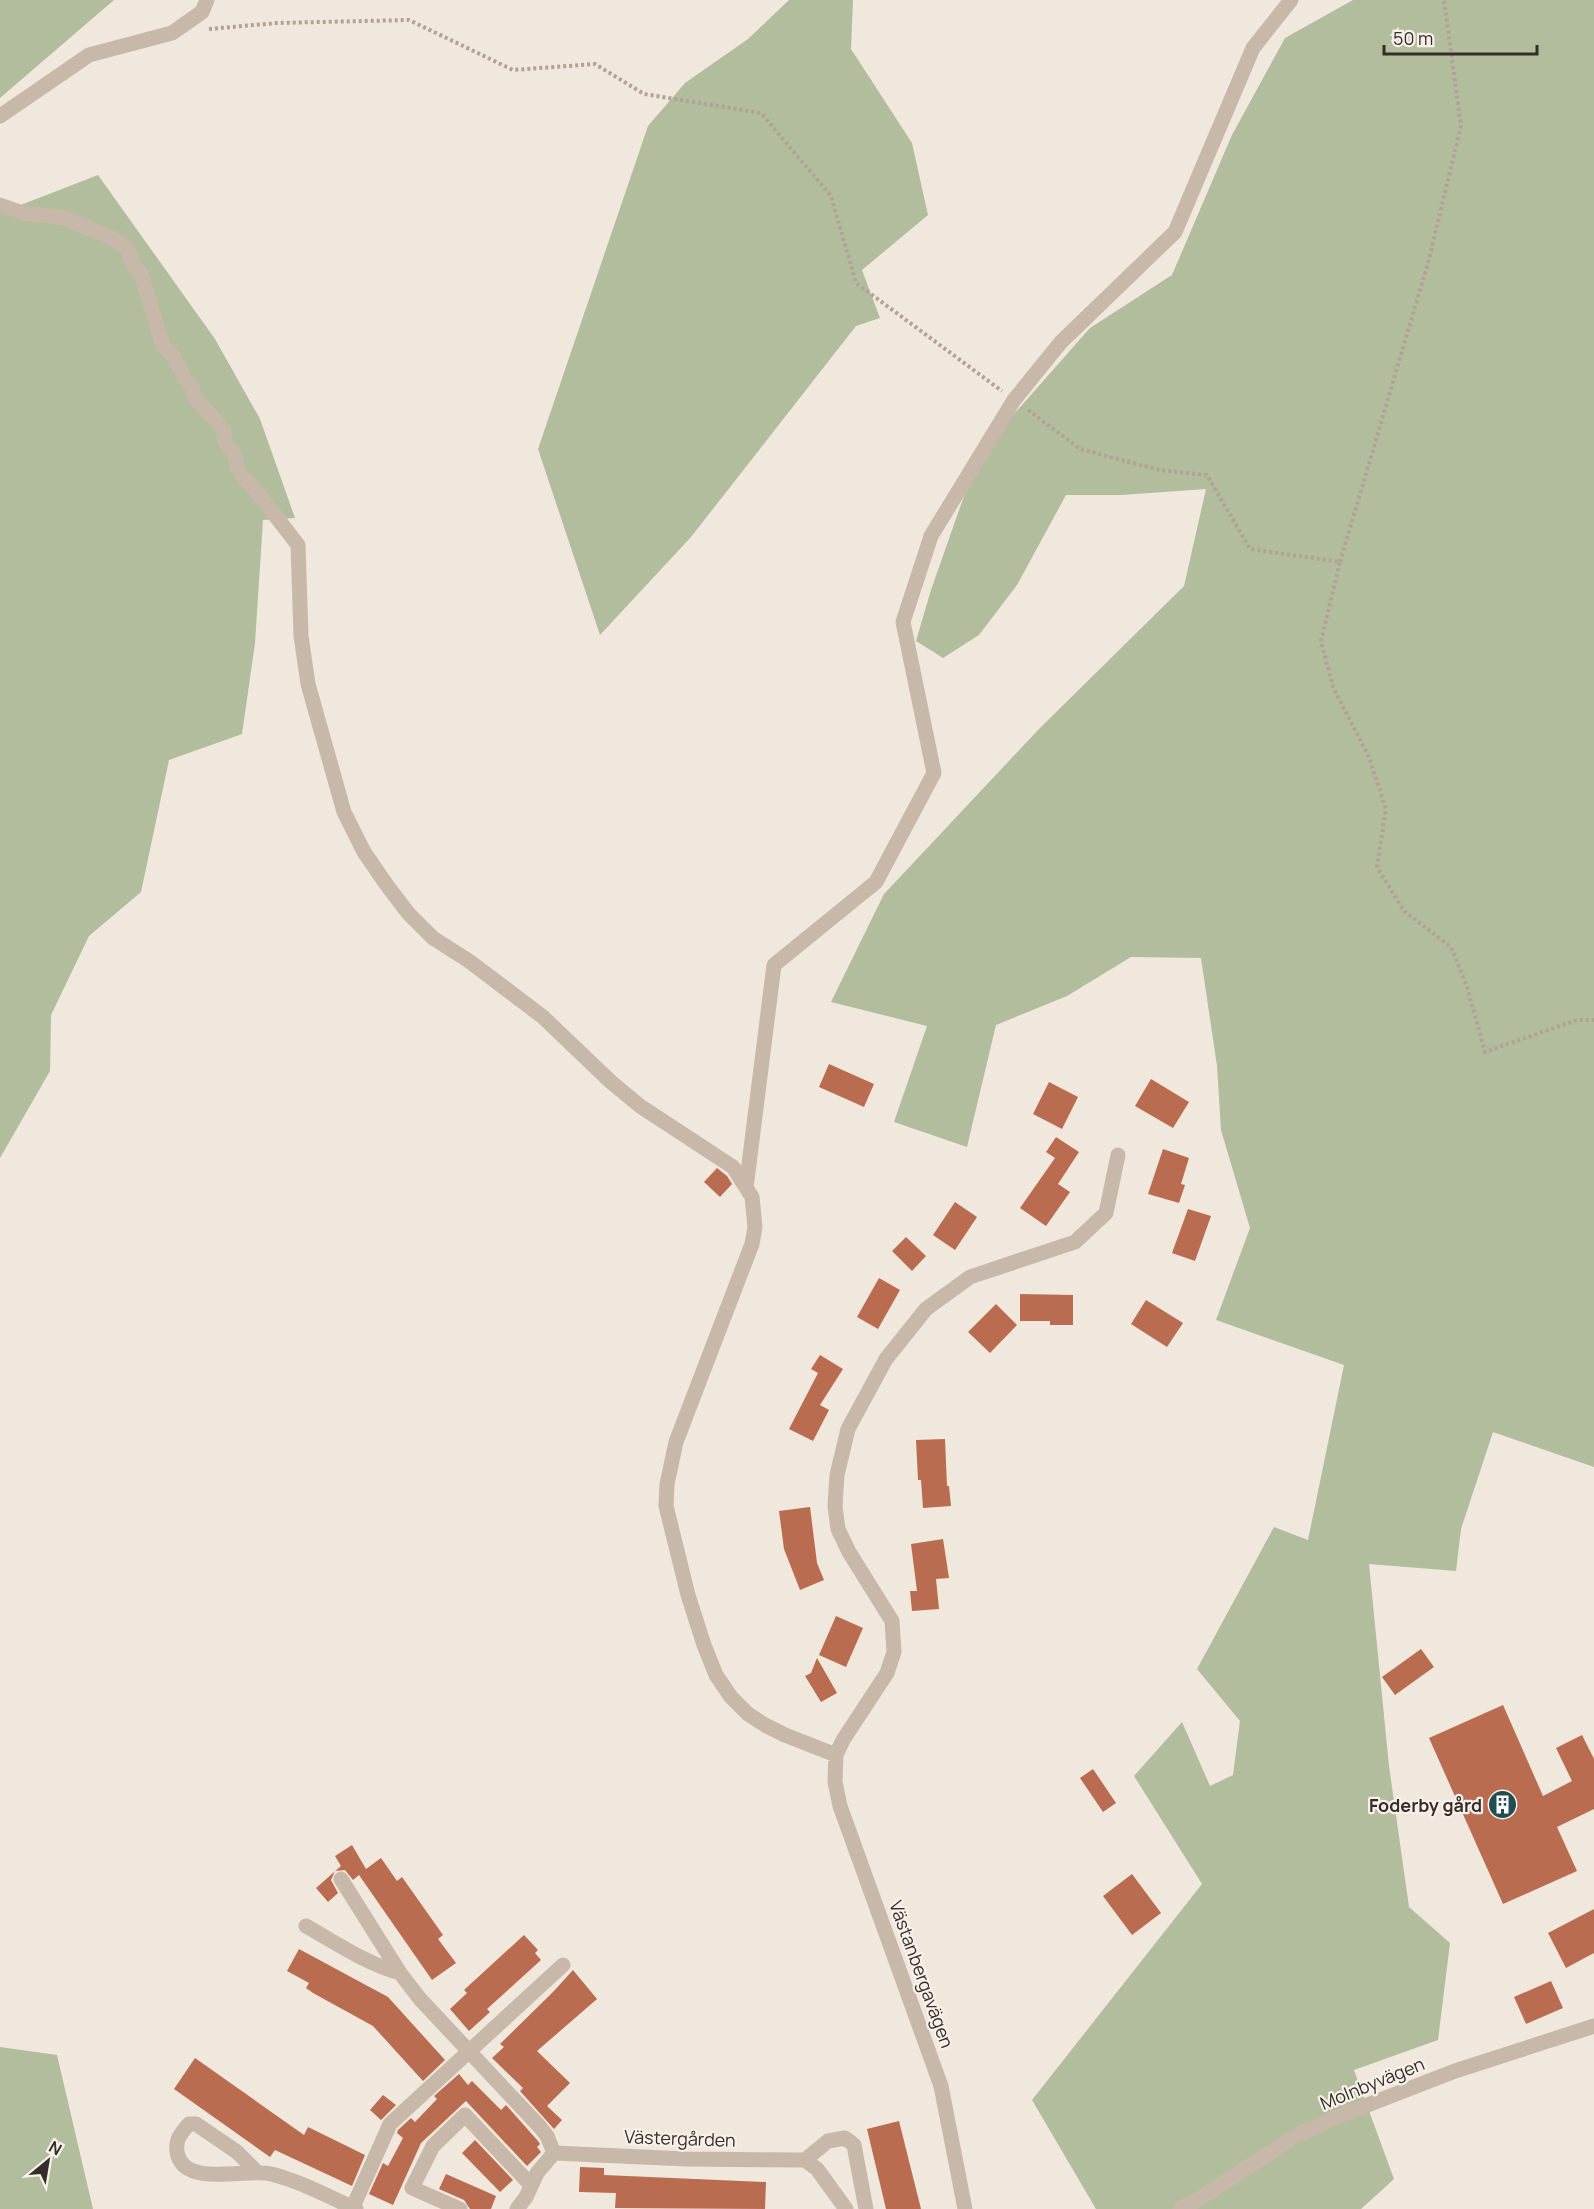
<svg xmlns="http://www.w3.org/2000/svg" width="1594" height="2209" viewBox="0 0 1594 2209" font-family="Manrope,sans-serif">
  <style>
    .green { fill: #b2bd9e }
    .building { fill: #ba6c51 }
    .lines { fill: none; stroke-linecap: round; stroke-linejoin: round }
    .path { stroke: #b2a294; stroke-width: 4; stroke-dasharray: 3 3; stroke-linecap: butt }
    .minor { stroke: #c7b8aa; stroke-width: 15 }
    .labels { text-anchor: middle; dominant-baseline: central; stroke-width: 4.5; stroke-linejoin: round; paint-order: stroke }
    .poi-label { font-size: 18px; font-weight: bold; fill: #352d29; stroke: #f8f1e9; text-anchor: end }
    .street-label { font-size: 18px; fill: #352d29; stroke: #f8f1e9 }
  </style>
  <rect width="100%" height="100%" fill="#f0e7dd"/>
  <path class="green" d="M0 0H114L0 98Z
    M789 0H853L851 49 912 143 928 215 862 270 880 318 856 326 691 537 600 635 538 449 648 126 685 83 748 39Z
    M1353 0H1594V1467L1493 1432 1461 1529 1456 1571 1369 1564 1389 1766 1409 1907 1450 1943 1438 2040 1354 2070 1394 2179 1361 2209H1096L1032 2100 1202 1884 1134 1776 1182 1722 1210 1786 1233 1775 1240 1721 1197 1669 1274 1527 1308 1540 1344 1365 1216 1320 1250 1228 1221 1130 1217 1066 1201 958 1131 957 1067 996 996 1025 967 1147 894 1122 927 1026 831 1002 884 894 1039 729 1184 586 1206 489 1121 495H1066L1017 585 979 635 943 658 916 641 931 590 964 496 1007 422 1090 328 1172 275 1232 135 1285 38Z
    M98 175 215 339 260 419 295 518 263 520 255 643 242 734 169 760 141 892 89 936 51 1015 50 1071 0 1158V213Z
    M0 2047 57 2055 93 2209H0Z"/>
  <path class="building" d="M829 1064 874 1084 864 1107 819 1087Z
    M1151 1079 1189 1102 1173 1128 1135 1106Z
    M1049 1082 1078 1097 1062 1129 1033 1114Z
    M1056 1137 1079 1152 1058 1184 1070 1192 1046 1226 1020 1208 1055 1158 1046 1152Z
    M1163 1149 1189 1158 1181 1184 1185 1185 1179 1203 1148 1194Z
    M717 1168 727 1176 732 1184 720 1197 704 1182Z
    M955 1202 977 1217 955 1250 933 1235Z
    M1188 1209 1211 1216 1195 1261 1172 1253Z
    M906 1237 926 1256 912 1271 892 1251Z
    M879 1278 900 1290 878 1329 857 1317Z
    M1020 1294 1073 1295V1325H1050V1321H1020Z
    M1146 1300 1183 1323 1167 1347 1131 1324Z
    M996 1304 1017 1325 990 1353 968 1332Z
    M820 1355 843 1369 820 1405 829 1410 813 1441 789 1429 818 1373 811 1369Z
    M945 1439 947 1486H949L951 1506 923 1508 921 1480H918L916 1440Z
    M810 1507 817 1563 824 1580 800 1590 784 1549 779 1511Z
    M943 1539 949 1578 936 1579 939 1609 912 1611 910 1591H917L911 1544Z
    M836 1616 863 1628 846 1667 819 1655Z
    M1421 1649 1434 1667 1395 1695 1382 1677Z
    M817 1658 837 1693 821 1702 805 1676 811 1673Z
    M1503 1705 1543 1796 1572 1781 1556 1748 1582 1735 1594 1759V1809L1557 1827 1577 1871 1503 1904 1429 1738Z
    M1093 1769 1116 1803 1103 1812 1080 1778Z
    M352 1845 366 1869 381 1858 397 1881 402 1877 443 1935 438 1939 456 1963 432 1980 359 1875 353 1880 345 1870 335 1871 331 1880 338 1893 328 1902 316 1888 341 1866 335 1856Z
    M1132 1874 1161 1913 1132 1935 1103 1896Z
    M1594 1909V1953L1566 1968 1548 1933Z
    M524 1935 538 1950 535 1953 541 1960 487 2009 490 2012 469 2031 450 2009 467 1993 464 1990Z
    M299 1949 388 1997 445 2060 423 2081 373 2026 313 1993 306 1988 309 1983 287 1971Z
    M573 1970 597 1999 537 2051 570 2083 547 2106 562 2120 554 2129 520 2091 523 2088 492 2058 504 2047 500 2044 553 1992Z
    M1551 1981 1563 2008 1526 2024 1514 1997Z
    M195 2058 304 2135 308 2127 365 2155 352 2186 275 2150 270 2157 174 2089Z
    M459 2074 468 2085 472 2081 501 2110 506 2105 538 2141 540 2144 537 2147 541 2152 527 2166 466 2101 421 2143 393 2205 369 2194 383 2163 388 2166 403 2138 397 2133 398 2130 411 2118 415 2122 437 2099 434 2096Z
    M383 2095 396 2105 381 2120 370 2110Z
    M899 2121 921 2209H886L867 2129Z
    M475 2140 513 2180 500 2192 462 2153Z
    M580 2167 604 2168V2175L766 2182 765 2209 615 2208 616 2193 579 2192Z
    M446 2174 496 2196 491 2209H470L464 2200 439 2189Z"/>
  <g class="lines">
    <path class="path" d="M209 29 277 23 409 20 513 70 595 64 644 94 761 113 831 196 856 283 1002 391
      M1028 410 1080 449 1160 470 1207 475 1250 549 1340 562 1321 641 1333 687 1369 757 1386 809 1377 867 1404 911 1451 947 1467 987 1485 1052 1577 1020H1594
      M1340 562 1428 263 1461 126 1444 0"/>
    <path class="minor" d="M0 116 89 55 172 33 202 12 207 0
      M0 205 23 213 65 218 101 233 119 242 128 250 133 265 141 274 163 346 174 357 185 379 192 387 195 398 224 430 225 441 235 456 237 467 243 477 257 492 298 545 301 636 308 684 344 812 364 852 386 884 408 913 433 938 469 961 543 1017 611 1082 640 1106 733 1167 752 1197 755 1227 752 1244 676 1442 667 1484 666 1506 688 1595 704 1645 716 1675 731 1697 748 1714 765 1725 785 1735 836 1755
      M746 1188 774 965 876 882 934 773 903 622 931 536 1014 400 1061 342 1175 232 1253 48 1291 0
      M341 1879 400 1973 420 1999 540 2127 547 2136 554 2153 686 2159 805 2160 828 2141 845 2138 854 2145 866 2209
      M306 1926C336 1943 367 1964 400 1973
      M805 2160 817 2169 846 2209
      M257 2172 237 2152 196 2124H189C179 2135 174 2142 178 2156 188 2187 247 2168 271 2174 300 2181 329 2197 356 2209
      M352 2209 390 2124 563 1965
      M460 2209 412 2188 433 2146 465 2115 531 2185
      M517 2209 526 2197 537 2173 554 2153
      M965 2209 941 2086 840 1806 835 1782 836 1755 843 1740 887 1673 894 1652 892 1621 849 1552 838 1529 835 1506 837 1475 848 1429 886 1359 926 1309 970 1277 1075 1242 1106 1213 1118 1155
      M1180 2209 1199 2199 1294 2137 1334 2118 1455 2071 1594 2026"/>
  </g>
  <defs>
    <symbol id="building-disc" viewBox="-11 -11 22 22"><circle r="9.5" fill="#224e52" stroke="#f8f1e9"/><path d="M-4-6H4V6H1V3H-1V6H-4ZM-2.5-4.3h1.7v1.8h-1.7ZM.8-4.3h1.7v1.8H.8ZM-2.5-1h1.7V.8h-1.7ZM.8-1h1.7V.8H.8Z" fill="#fff"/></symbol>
  </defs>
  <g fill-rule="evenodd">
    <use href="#building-disc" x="1486" y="1788" width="33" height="33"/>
  </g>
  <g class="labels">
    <g class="poi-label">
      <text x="1482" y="1805">Foderby gård</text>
    </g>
    <g class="street-label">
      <text transform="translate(922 1974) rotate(70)">Västanbergavägen</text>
      <text transform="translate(1372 2083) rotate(-22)">Molnbyvägen</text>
      <text transform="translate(680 2138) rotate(2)">Västergården</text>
    </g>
  </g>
  <g transform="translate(48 2161) rotate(30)" stroke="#f8f1e9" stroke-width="4.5" paint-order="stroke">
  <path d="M0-4.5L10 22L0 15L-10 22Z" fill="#352d29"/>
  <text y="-9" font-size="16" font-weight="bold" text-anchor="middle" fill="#352d29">N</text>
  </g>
  <path d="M1384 45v9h153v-9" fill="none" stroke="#352d29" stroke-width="3"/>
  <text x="1393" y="45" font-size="18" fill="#352d29" stroke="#f8f1e9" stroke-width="4.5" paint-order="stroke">50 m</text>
</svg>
